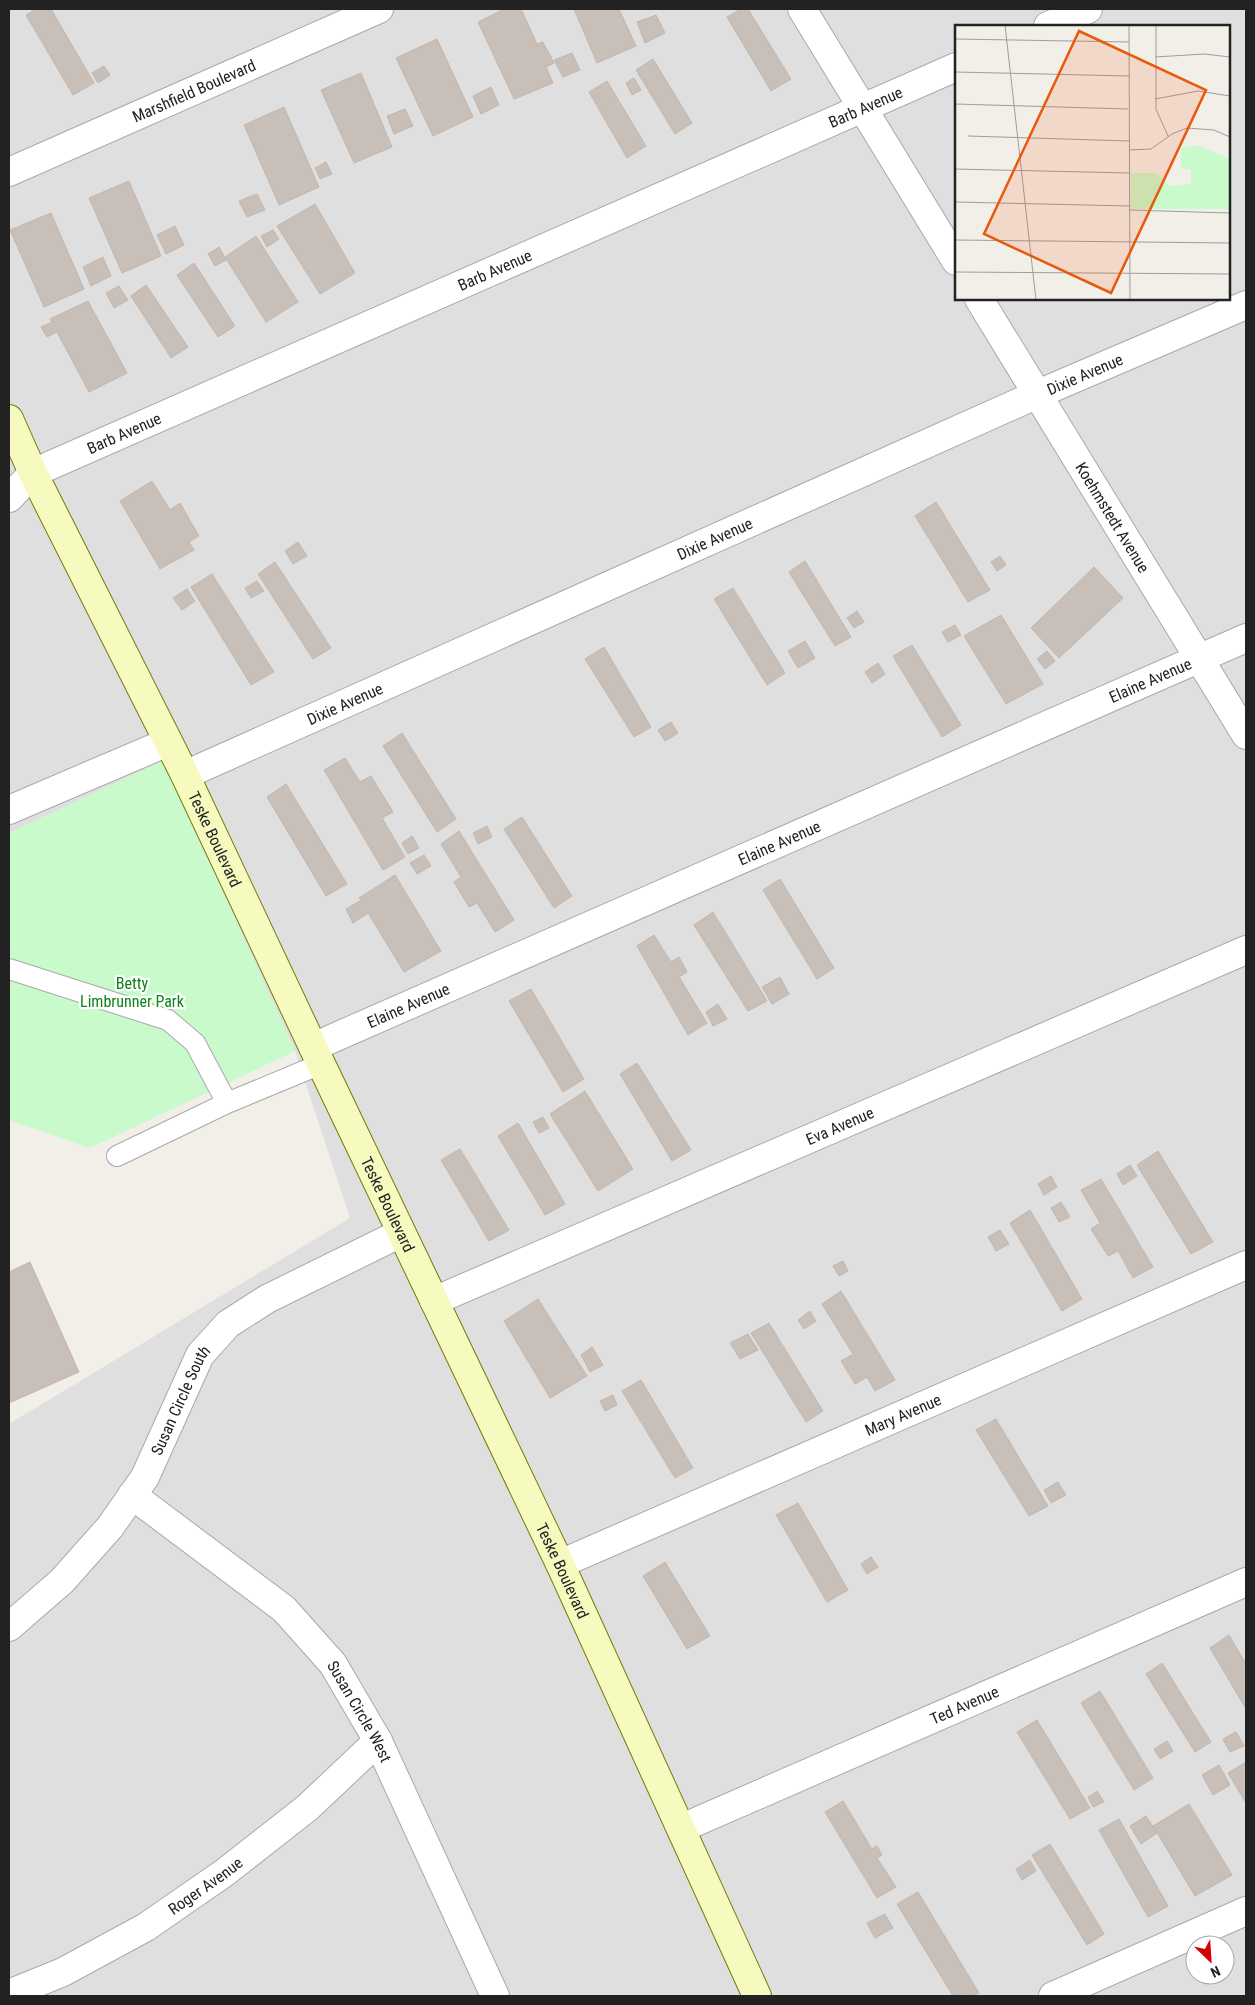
<svg xmlns="http://www.w3.org/2000/svg" width="1255" height="2005" viewBox="0 0 1255 2005" font-family="'Roboto Condensed',sans-serif">
  <style>
    .residential { fill: #e0dfdf; fill-rule: evenodd }
    .park { fill: #c8facc }
    .building { fill: #c7bfb8; stroke: #c4b6ab }
    .lines { fill: none; stroke-linecap: round; stroke-linejoin: round }
    .lane-casing { stroke: #a9a9a9; stroke-width: 22 }
    .street-casing { stroke: #a9a9a9; stroke-width: 30 }
    .secondary-casing { stroke: #707d05; stroke-width: 30 }
    .lane { stroke: #fff; stroke-width: 20 }
    .street { stroke: #fff; stroke-width: 28 }
    .secondary { stroke: #f7fabf; stroke-width: 28 }
    .labels { text-anchor: middle; dominant-baseline: central; stroke-width: 4.5; stroke-linejoin: round; paint-order: stroke }
    .street-label { font-size: 16px; fill: #222; stroke: #fff }
    .park-label { font-size: 16px; fill: #0c8416; stroke: #fff }
    .inset-road { fill: none; stroke: #9f9d99; stroke-width: 1 }
    .view { fill: #e8590c; fill-opacity: 0.15; stroke: #e8590c; stroke-width: 2.5 }
    .inset-edge { fill: none; stroke: #222; stroke-width: 2.5 }
  </style>
  <rect width="100%" height="100%" fill="#f2efe9"/>
  <path class="residential" d="M9 9H1246V1996H9V1424L350 1218 295 1051 163 761 9 833ZM956 26H1229V299H956ZM1195 1945H1225V1975H1195Z"/>
  <path class="park" d="M163 761 295 1051 90 1148 9 1120V833Z"/>
  <path class="building" d="M36 9H51L94 83 73 95 26 15Z
    M504 9H521L537 44 543 42 554 63 546 67 553 83 514 99 478 22Z
    M574 9H619L636 46 597 63Z
    M741 9H748L791 79 771 91 727 17Z
    M656 15 665 33 645 43 637 22Z
    M437 39 473 117 433 136 396 58Z
    M572 53 580 70 563 77 554 60Z
    M653 59 692 123 675 134 636 70Z
    M104 66 110 75 98 83 92 73Z
    M361 73 392 147 354 163 321 90Z
    M634 78 641 90 632 95 626 83Z
    M607 81 646 146 627 158 589 92Z
    M491 87 499 105 481 114 473 96Z
    M284 107 319 187 279 205 244 125Z
    M405 109 413 126 394 134 387 116Z
    M326 162 332 174 320 179 315 168Z
    M129 181 161 256 122 273 89 198Z
    M257 194 265 210 247 217 239 201Z
    M315 204 355 273 320 294 277 226Z
    M51 213 84 289 44 307 10 230Z
    M175 226 184 245 166 254 157 235Z
    M273 230 279 239 267 247 261 236Z
    M256 236 298 302 266 322 225 257Z
    M219 247 226 260 215 266 208 254Z
    M103 257 111 276 91 286 83 267Z
    M194 263 235 326 218 337 177 275Z
    M146 285 188 347 171 358 131 296Z
    M119 286 128 300 114 308 106 293Z
    M88 301 127 373 89 392 57 332 47 337 41 327 52 322 50 319Z
    M152 481 170 510 180 503 199 536 189 542 194 550 160 569 120 501Z
    M936 502 990 590 968 602 915 516Z
    M298 542 307 556 293 564 285 551Z
    M1000 556 1006 565 997 571 991 562Z
    M805 561 851 637 835 646 789 572Z
    M275 562 331 648 313 659 258 574Z
    M1094 567 1123 598 1059 658 1031 628Z
    M212 574 274 672 251 685 191 587Z
    M257 581 264 591 251 598 245 588Z
    M733 588 785 673 767 685 714 599Z
    M187 589 195 601 182 610 173 598Z
    M857 611 864 622 854 628 847 618Z
    M1001 615 1043 684 1006 704 964 636Z
    M955 625 961 635 948 642 942 632Z
    M805 641 815 658 798 668 788 651Z
    M912 645 961 725 942 737 893 656Z
    M604 647 651 727 634 737 585 659Z
    M1047 651 1055 661 1045 669 1037 659Z
    M878 663 885 674 872 683 865 672Z
    M671 722 678 733 665 741 658 730Z
    M402 733 456 819 437 832 383 746Z
    M345 758 360 782 371 776 393 812 382 818 405 857 383 870 324 770Z
    M286 784 347 884 326 896 267 797Z
    M522 817 572 896 554 908 504 829Z
    M487 826 492 837 478 844 473 833Z
    M459 831 514 920 495 932 477 903 469 907 454 882 461 877 441 844Z
    M412 836 419 848 408 854 402 843Z
    M424 855 431 866 417 874 410 863Z
    M395 875 441 951 404 972 368 913 353 923 346 909 361 900 359 898Z
    M780 879 834 968 817 979 763 890Z
    M713 912 767 1001 748 1011 694 925Z
    M654 935 671 962 679 957 687 972 679 977 707 1023 688 1035 637 946Z
    M780 977 789 994 772 1004 762 987Z
    M531 989 584 1079 563 1092 509 1001Z
    M718 1004 727 1019 713 1026 706 1012Z
    M637 1063 691 1150 672 1161 620 1074Z
    M585 1091 633 1169 598 1191 550 1114Z
    M543 1117 549 1128 539 1133 533 1122Z
    M518 1123 565 1204 545 1215 498 1136Z
    M460 1149 509 1230 489 1241 441 1160Z
    M1158 1151 1213 1242 1191 1254 1137 1165Z
    M1130 1165 1137 1176 1123 1185 1117 1174Z
    M1051 1176 1057 1187 1044 1195 1038 1184Z
    M1101 1179 1153 1267 1133 1278 1118 1251 1108 1256 1091 1229 1100 1223 1081 1190Z
    M1061 1202 1070 1217 1059 1222 1051 1208Z
    M1030 1210 1082 1299 1062 1311 1010 1223Z
    M1000 1230 1009 1244 996 1251 988 1237Z
    M843 1261 848 1271 839 1276 833 1266Z
    M30 1262 79 1372 9 1403V1272Z
    M841 1291 895 1380 875 1391 867 1377 855 1384 841 1361 853 1354 822 1304Z
    M538 1299 587 1376 550 1398 504 1321Z
    M810 1311 816 1321 804 1329 798 1320Z
    M769 1323 823 1411 806 1422 751 1333Z
    M748 1334 758 1350 740 1359 730 1343Z
    M592 1347 603 1365 590 1372 581 1355Z
    M641 1380 693 1468 675 1478 622 1391Z
    M613 1395 617 1405 605 1411 600 1401Z
    M996 1419 1048 1506 1029 1516 976 1430Z
    M1058 1482 1066 1495 1051 1503 1044 1490Z
    M798 1503 848 1590 827 1602 776 1515Z
    M871 1557 878 1567 867 1574 861 1564Z
    M665 1562 710 1636 687 1649 643 1576Z
    M1229 1635 1246 1664V1709L1210 1648Z
    M1162 1663 1211 1742 1195 1752 1146 1674Z
    M1100 1691 1153 1778 1134 1790 1081 1703Z
    M1037 1720 1090 1808 1070 1819 1017 1732Z
    M1236 1732 1244 1746 1230 1752 1223 1739Z
    M1167 1741 1173 1751 1160 1759 1154 1749Z
    M1246 1762V1803L1228 1773Z
    M1219 1765 1230 1785 1213 1795 1202 1775Z
    M1097 1791 1104 1802 1093 1807 1088 1797Z
    M843 1801 872 1849 877 1846 882 1855 877 1858 896 1887 877 1898 825 1812Z
    M1189 1804 1232 1875 1195 1896 1153 1826Z
    M1146 1816 1157 1833 1141 1844 1130 1826Z
    M1119 1819 1168 1906 1148 1917 1099 1830Z
    M1050 1844 1104 1934 1087 1945 1032 1855Z
    M1030 1860 1036 1871 1022 1880 1016 1869Z
    M918 1892 979 1993 973 1996H953L897 1904Z
    M885 1914 893 1928 875 1938 867 1923Z"/>
  <g class="lines">
    <defs>
      <path id="lane" d="M9 969 168 1020 195 1043 227 1103 321 1064
        M117 1156 227 1103"/>
      <g id="street">
        <path d="M802 9 956 261"/>
        <path d="M1048 26 1088 9"/>
        <path id="s1" d="M9 172 379 9"/>
        <path id="s2" d="M979 299 1246 735"/>
        <path id="s3" d="M9 498 33 473 956 67"/>
        <path id="s4" d="M185 775 1038 394 1246 305"/>
        <path d="M9 810 168 742"/>
        <path id="s5" d="M313 1047 1246 638"/>
        <path id="s6" d="M434 1301 1246 950"/>
        <path id="s7" d="M132 1495 284 1609 333 1664 378 1741 495 1996"/>
        <path id="s8" d="M560 1564 1246 1265"/>
        <path id="s9" d="M9 1627 62 1581 110 1527 145 1477 200 1355 228 1324 267 1299 401 1233"/>
        <path id="s10" d="M682 1828 1246 1582"/>
        <path id="s11" d="M9 1994 63 1972 146 1927 224 1873 307 1808 378 1741"/>
        <path d="M1053 1996 1246 1911"/>
      </g>
      <g id="secondary">
        <path id="s12" d="M9 419 33 473 185 775 321 1064 560 1564 757 1996"/>
      </g>
    </defs>
    <use href="#lane" class="lane-casing"/>
    <use href="#street" class="street-casing"/>
    <use href="#secondary" class="secondary-casing"/>
    <use href="#lane" class="lane"/>
    <use href="#street" class="street"/>
    <use href="#secondary" class="secondary"/>
  </g>
  <g class="labels">
    <g class="street-label">
      <text stroke="none"><textPath href="#s1" startOffset="202">Marshfield Boulevard</textPath></text>
      <text stroke="none"><textPath href="#s3" startOffset="944">Barb Avenue</textPath></text>
      <text stroke="none"><textPath href="#s3" startOffset="539">Barb Avenue</textPath></text>
      <text stroke="none"><textPath href="#s4" startOffset="985">Dixie Avenue</textPath></text>
      <text stroke="none"><textPath href="#s3" startOffset="134">Barb Avenue</textPath></text>
      <text stroke="none"><textPath href="#s2" startOffset="256">Koehmstedt Avenue</textPath></text>
      <text stroke="none"><textPath href="#s4" startOffset="580">Dixie Avenue</textPath></text>
      <text stroke="none"><textPath href="#s5" startOffset="914">Elaine Avenue</textPath></text>
      <text stroke="none"><textPath href="#s4" startOffset="175">Dixie Avenue</textPath></text>
      <text stroke="none"><textPath href="#s12" startOffset="468">Teske Boulevard</textPath></text>
      <text stroke="none"><textPath href="#s5" startOffset="509">Elaine Avenue</textPath></text>
      <text stroke="none"><textPath href="#s5" startOffset="104">Elaine Avenue</textPath></text>
      <text stroke="none"><textPath href="#s6" startOffset="442">Eva Avenue</textPath></text>
      <text stroke="none"><textPath href="#s12" startOffset="872">Teske Boulevard</textPath></text>
      <text stroke="none"><textPath href="#s9" startOffset="288">Susan Circle South</textPath></text>
      <text stroke="none"><textPath href="#s8" startOffset="374">Mary Avenue</textPath></text>
      <text stroke="none"><textPath href="#s12" startOffset="1278">Teske Boulevard</textPath></text>
      <text stroke="none"><textPath href="#s10" startOffset="308">Ted Avenue</textPath></text>
      <text stroke="none"><textPath href="#s7" startOffset="318">Susan Circle West</textPath></text>
      <text stroke="none"><textPath href="#s11" startOffset="225">Roger Avenue</textPath></text>
    </g>
    <g class="park-label">
      <text x="132" y="983">Betty<tspan x="132" dy="18">Limbrunner Park</tspan></text>
    </g>
  </g>
  <g transform="translate(955 25)">
    <rect width="275" height="275" fill="#f2efe9"/>
    <path d="M242 120 275 134V184H176V148H201L215 161 236 159V144H226V123Z" fill="#c8facc"/>
    <path class="inset-road" d="M50 0 81 275M174 0 175 275M201 0V84L213 111M0 14 174 17M200 32 249 29 275 32M0 47 174 51M200 74 243 66 275 71M0 79 173 84M13 111 174 116M174 125 196 124 217 109 232 103 259 105 275 112M0 144 174 148M0 177 174 181M174 185 275 188M0 215 275 218M0 247 275 249"/>
    <path class="view" d="M124 6 251 65 156 268 29 209Z"/>
    <rect width="275" height="275" class="inset-edge"/>
  </g>
  <rect width="1255" height="2005" fill="none" stroke="#222222" stroke-width="20"/>
  <g transform="translate(1210 1960) rotate(155)"><circle r="24" fill="#ffffff" stroke="#a7a7a7"/>
  <path d="M0-4L9 19L0 12L-9 19Z" fill="#d40000"/>
  <text y="-8" font-size="14" font-weight="bold" text-anchor="middle" fill="#222222">N</text>
  </g>
</svg>
